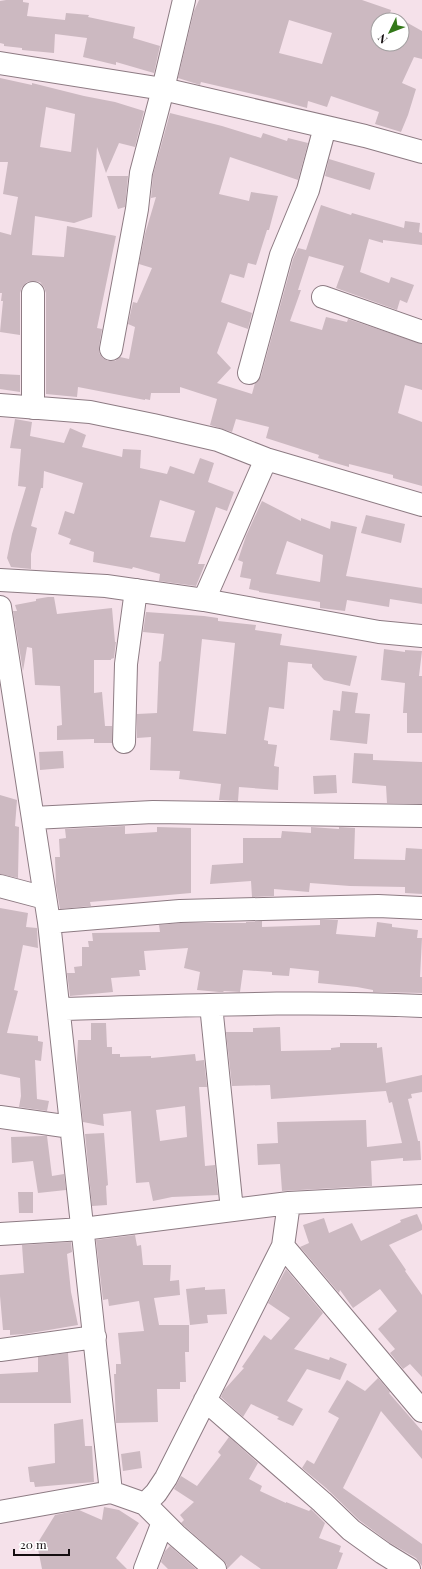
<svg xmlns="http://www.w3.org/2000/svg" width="422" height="1569" viewBox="0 0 422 1569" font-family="'Playfair Display',serif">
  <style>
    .building { fill: #ccb9c1; fill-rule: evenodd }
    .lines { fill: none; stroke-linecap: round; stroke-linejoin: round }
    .minor-casing { stroke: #8d7b83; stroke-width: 24 }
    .minor { stroke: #fff; stroke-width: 22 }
  </style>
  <rect width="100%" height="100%" fill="#f5e1ea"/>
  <path class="building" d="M6 0H23V2L29 3 27 16 65 20 66 13 89 15 88 17 135 27 133 38 160 46 154 73 116 62V65L83 57 87 38 55 34 54 53 22 50V48L4 46V44L0 43V1Z
    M199 0H362L391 10 390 13 422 31V59L414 57 402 83 416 89 408 115 401 132 375 124 379 112 331 96 327 107 308 101 307 108 274 99 201 82 200 85 178 78 194 11ZM289 20 332 33 322 64 279 53ZM378 20H402V44H378Z
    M0 78 32 85V83L84 96 115 102 144 111 135 147 119 143 106 173 97 147 92 217 74 223 35 216 32 255 64 257 67 226 116 236 97 328 102 329 99 347V353L103 358 108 361H115L120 357 129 359 135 327 128 324 133 302 137 303 152 268 139 264 145 234 156 197 151 198 153 175 170 113 222 126 261 138 263 133 287 141 288 138 308 143 298 180 230 157 219 194 249 201 251 192 278 196 269 230H267L256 265 248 263 244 278 230 274 221 302 252 313 248 329 228 322 217 353 231 368 217 383 252 394 255 383 261 376 293 259 298 248 306 250 321 205 351 215 352 213 404 228 405 221 420 223 419 232 422 233V245L383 240V243L369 239 360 272 389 283 391 277 414 285 407 303 400 300 397 310 336 288 344 266 309 256 298 290H301L290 321 322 330 326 317 347 322 348 319 422 344V390L405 385 398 413 422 422V486L393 478V475L349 464V467L318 458 319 455 266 438 269 427 236 419 232 432 210 425 217 399 180 387V393H151L150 400 145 399V400L78 387 77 397 46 394V293L44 287 40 282 33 281 27 282 22 287 20 293V335L0 332 3 301H1L2 293H0V232L11 235 18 197 3 194 8 162H0ZM46 107 75 114 71 152 40 147Z
    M329 159 375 173 370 190 325 176Z
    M107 176H128L125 207 118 209Z
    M0 374 20 375V392L0 389Z
    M15 419 32 422 30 436 64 443 70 428 86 435 82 447 122 457 123 449 141 450 140 468 167 474 170 466 194 474 200 458 214 463 208 482 234 492 227 511 216 507 198 564H205L196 586 159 581 160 574 133 567 132 569 93 562 94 552 69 544 71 539 58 534 65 511 74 514 83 483 44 471 43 488H41L31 526 37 528 31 554V569L11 567 7 558 12 534 26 487 18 486 21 449 10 448ZM160 500 195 511 185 542 150 537Z
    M262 501 301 521V518L330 529 331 521 357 527 346 576 422 588V604L390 599 389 607 347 600 345 611 320 608V602L259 592V591L249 589 251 579 240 577 243 562 238 560 246 536ZM287 541 323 555 320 582 276 574Z
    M366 515 405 524 401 543 361 533Z
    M48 597H54L57 614 112 608 115 642H116L114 658 111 659V660H94V693L102 692 105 726H112V743H94V739L57 740V726L62 725 60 686 35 685 32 648 27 647 23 671 13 611H17L15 605 36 601V599Z
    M146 612 204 616 218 618V621L256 625 255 630 282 634 280 645 357 656 350 686 324 680 312 667V664L288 662 284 709 269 707 264 740 268 741V744L277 745 274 766 279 767 278 790 239 787 238 801 219 800 221 784 179 779 180 771 150 770 151 737 137 738V714L157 713 159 662 161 661 164 634 143 632ZM202 639 235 643 226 734 193 731Z
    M384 649 405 652V650L422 651 419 676H422V733H407V713H403L405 683 381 680Z
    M342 691 358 693 355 713 370 714 367 744 330 740 333 710 340 711Z
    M63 751 64 768 40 770 39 752Z
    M354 753 373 754V760L422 762V804L387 803 386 786 352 783Z
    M336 775 337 793 314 794 313 776Z
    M0 795 17 800 15 826 19 827 18 878 0 874Z
    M125 826V834L157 832V827L191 828V893L90 902 91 906 60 909 56 886 55 857H60L59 839 66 838 65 829Z
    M311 827 339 829V827L355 828 354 859 405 860 406 848 422 849V894L405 893V887L350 886 310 883 309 892 274 889V896L252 897 251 881 210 884 212 865 243 863V838H281L282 831 311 833Z
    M0 908 28 913 26 927 37 928 38 948 23 945 14 990 18 991 7 1033 38 1036V1041L43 1042 41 1061 35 1060 37 1099 49 1101 47 1111 19 1107 21 1096 20 1078 0 1074Z
    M320 920H338L336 934 375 937 377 922 392 924V927L418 930 417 938H422L420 977H422V993L373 992V990L357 987 318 983 319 971 290 968 289 976 272 975V972L243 970 240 992 224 991 223 992H219L197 990 200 972 184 968 188 948 144 951 146 970H139L140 976 111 978 113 992 70 996 67 973H75L74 967 82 966V947H89L88 941H93L92 933 160 932 159 925 181 923H246V922L262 921V927L320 925Z
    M91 1023H106L107 1047H112V1054H120V1057L151 1056V1058L195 1054 196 1061 204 1060 207 1087H199L205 1166 215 1165 218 1195 172 1197 153 1201 149 1182 136 1183 131 1111 103 1114 104 1126 83 1122 77 1062 78 1040H91ZM185 1106 187 1137 160 1141 156 1110Z
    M280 1027 281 1051 331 1050V1048L340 1047V1043H377V1048L382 1047 386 1083 422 1075V1092L411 1094 412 1098 408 1099 418 1141H420L421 1160 403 1161V1158L371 1161 372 1186 282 1191 280 1164 258 1165 257 1144 278 1143 277 1122 366 1120 367 1147 402 1143 392 1102 389 1103 386 1091 271 1099 270 1085 232 1086 226 1032H253V1028Z
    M104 1133 108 1185 106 1186 107 1205 92 1206 85 1134Z
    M43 1136H47L52 1176 64 1174 66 1190 38 1193 33 1161 12 1163 11 1137Z
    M18 1192H33V1213H19Z
    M417 1214 422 1225V1230L389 1245 406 1270 405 1271 422 1295V1377L410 1364 403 1369 390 1353 395 1349 378 1329 397 1311 380 1289 353 1308 340 1290 339 1293 300 1247 309 1243 303 1225 324 1218 329 1233 352 1223 361 1241 401 1222 400 1220Z
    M135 1235 137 1246 141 1245 143 1265H171L170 1281 179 1280 180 1295 154 1298 159 1325H189V1352H185L186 1382H180V1389H157L158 1422 116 1423 114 1374H116V1364H121L118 1333 144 1331 139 1301 109 1306 108 1299 103 1300 96 1240Z
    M71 1242 72 1252 67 1254 71 1292 78 1325 25 1334 10 1335V1330H3L0 1296V1275L24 1273 22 1245Z
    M286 1269 323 1313 294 1349 329 1360 330 1357 347 1364 340 1380 307 1369 287 1401 303 1409 293 1426 277 1419 279 1417 251 1404 243 1417 221 1397 224 1390 244 1368 242 1367 264 1335 271 1340 290 1318 268 1303Z
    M205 1287V1290L225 1289 227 1314 207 1315 208 1323 190 1325 186 1289Z
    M68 1353 71 1403H0V1374L38 1372V1357Z
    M378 1378 390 1392 389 1393 422 1431V1459L381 1411 343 1488 422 1544V1566L416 1558 390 1543 359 1520 326 1488 302 1468 307 1460 314 1464 339 1418 328 1412 347 1380 365 1391Z
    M83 1419 85 1446H92L94 1482 35 1487 34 1482H30L28 1467 55 1463 54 1424Z
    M229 1437 258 1463 249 1479 262 1486 260 1491 286 1503V1502L309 1511 311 1509 325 1523 319 1538 341 1546 339 1552 343 1553 337 1569H261L241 1555 227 1569V1565L223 1560 181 1523 184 1520 180 1515 194 1502 174 1489 181 1476 197 1486 221 1455 218 1452Z
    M140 1451 142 1468 123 1471 121 1454Z
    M104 1507 119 1510 139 1523 116 1558 127 1569H42L37 1544 55 1515 79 1510 102 1520Z
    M170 1546 196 1569H168L161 1562 165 1551Z"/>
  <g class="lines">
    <defs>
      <path id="minor" d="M0 63 163 89 365 136 422 152
        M33 293V408
        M323 297 422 332
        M111 349 137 209 141 173 163 89 184 0
        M249 373 281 255 308 190 325 127
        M0 405 90 412 153 425 218 440 266 459 422 505
        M0 580 106 586 204 600 379 632 422 636
        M204 600 266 459
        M0 607 49 922 111 1492
        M124 742 126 664 136 590
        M33 818 153 812 422 816
        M0 886 45 898
        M49 922 180 911 378 906 422 908
        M211 1005 232 1210
        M59 1009C180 1006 301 1000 422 1006
        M0 1117 71 1127
        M0 1234 83 1229 289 1203 422 1196
        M283 1246 422 1411
        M0 1350 95 1337
        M205 1400 322 1502 351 1530 383 1553 409 1569
        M145 1504 156 1493 166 1478 283 1246 289 1203
        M0 1512 111 1492 145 1504 176 1535 215 1569
        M145 1569 163 1522"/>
    </defs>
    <use href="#minor" class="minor-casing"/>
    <use href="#minor" class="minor"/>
  </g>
  <g transform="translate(390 32) rotate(227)"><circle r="19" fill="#ffffff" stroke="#a19e9f"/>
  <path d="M0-3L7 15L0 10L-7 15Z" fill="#337819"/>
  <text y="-6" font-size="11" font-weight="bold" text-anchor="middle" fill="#140d10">N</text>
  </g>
  <path d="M14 1549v6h55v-6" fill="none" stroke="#140d10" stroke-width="2"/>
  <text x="20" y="1549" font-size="12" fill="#140d10" stroke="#ffffff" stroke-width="3" paint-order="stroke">20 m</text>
</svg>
